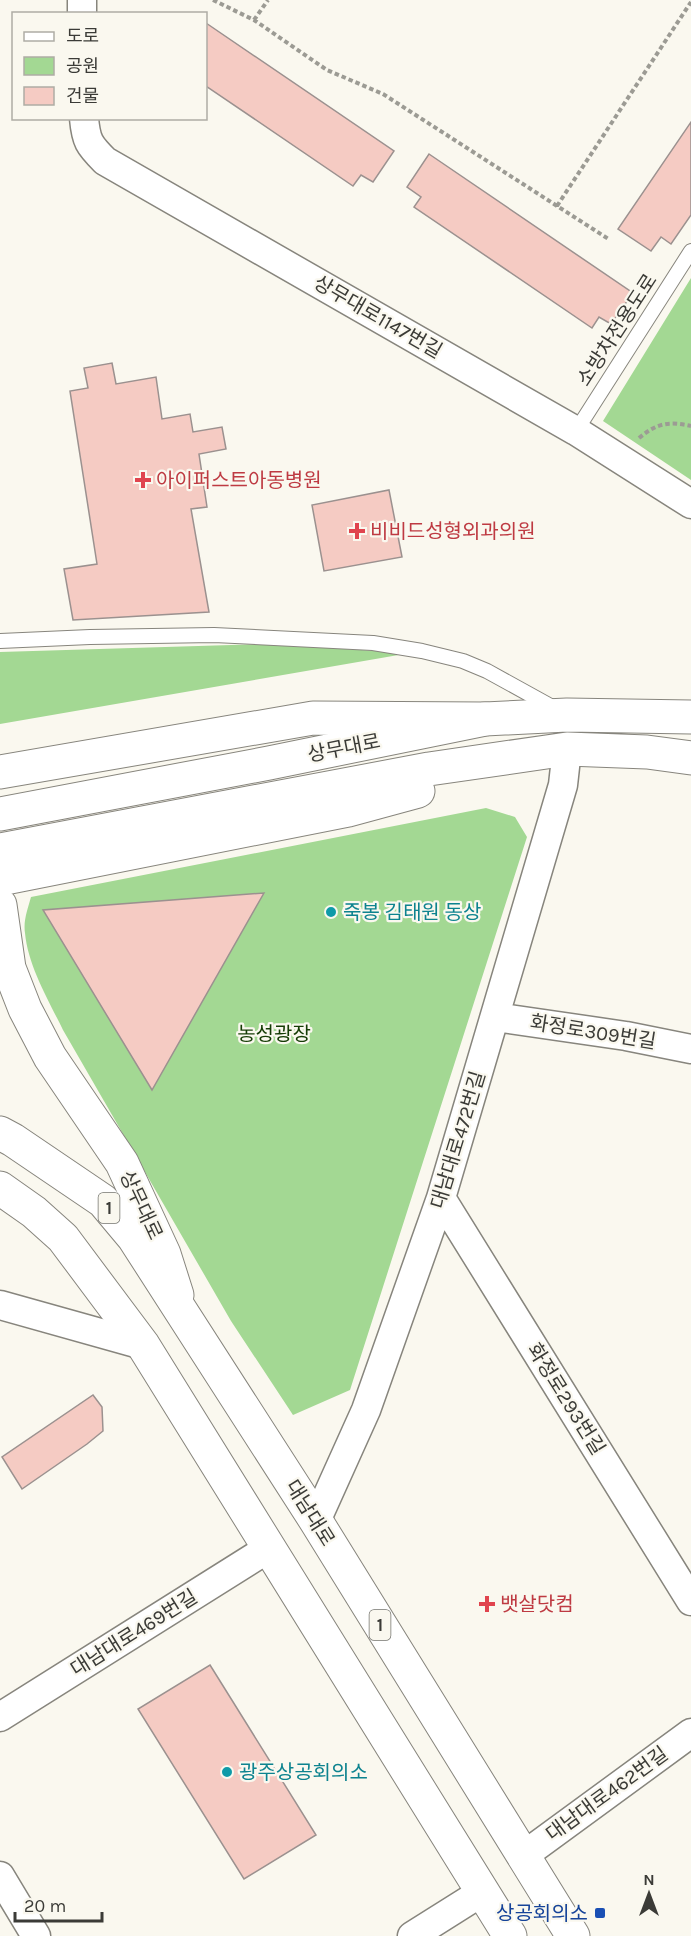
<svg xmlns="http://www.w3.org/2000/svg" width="691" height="1936" viewBox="0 0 691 1936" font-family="Karla,'Noto Sans KR',sans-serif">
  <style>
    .green { fill: #a3d893 }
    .building { fill: #f5cbc3; stroke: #9b918f; stroke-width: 1.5 }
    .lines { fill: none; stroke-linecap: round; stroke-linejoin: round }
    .service-casing { stroke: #87857d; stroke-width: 16 }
    .minor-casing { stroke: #87857d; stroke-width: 31 }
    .tertiary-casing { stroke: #87857d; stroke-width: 35 }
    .primary-casing { stroke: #87857d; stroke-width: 35 }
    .path { stroke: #9c9b94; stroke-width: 4; stroke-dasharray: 4.5 3; stroke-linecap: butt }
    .service { stroke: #fff; stroke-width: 14 }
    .minor { stroke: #fff; stroke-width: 28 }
    .tertiary { stroke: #fff; stroke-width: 33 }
    .primary { stroke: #fff; stroke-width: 33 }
    .health-dot { fill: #e0444e; stroke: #faf8ef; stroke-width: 2 }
    .culture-dot { fill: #0f9aa8; stroke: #faf8ef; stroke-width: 2 }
    .transit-dot { fill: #1a4fb4; stroke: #faf8ef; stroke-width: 2 }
    .labels { text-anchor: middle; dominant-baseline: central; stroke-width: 4.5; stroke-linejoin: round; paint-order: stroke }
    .shield { fill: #faf8ef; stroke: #74746e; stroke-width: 1.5 }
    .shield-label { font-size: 18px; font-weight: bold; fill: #3b3b37 }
    .street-label { font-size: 20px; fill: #3b3b37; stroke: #faf8ef }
    .health-label { font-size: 20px; fill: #be3a42; stroke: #faf8ef; text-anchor: start }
    .culture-label { font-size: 20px; fill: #0d838f; stroke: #faf8ef; text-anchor: start }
    .park-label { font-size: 20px; fill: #153c05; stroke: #faf8ef }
    .transit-label { font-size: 20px; fill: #164399; stroke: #faf8ef; text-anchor: end }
  </style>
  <rect width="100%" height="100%" fill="#faf8ef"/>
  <path class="green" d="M691 278V480L603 421Z
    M264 644 410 653 0 724V652Z
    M486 808 515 817 527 837 350 1390 293 1415 231 1321 63 1030C49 1001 28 966 25 933 23 921 28 908 31 897Z"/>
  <path class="building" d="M206 23 394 151 373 182 361 175 353 186 206 86Z
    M691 122V215L671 244 661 237 651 251 618 229Z
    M429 154 633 293 611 324 599 317 592 328 414 207 421 197 407 187Z
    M112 363 116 384 156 377 162 419 190 414 193 432 222 427 226 449 199 454 207 507 191 509 209 612 73 620 64 569 97 564 70 391 88 388 84 368Z
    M389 490 402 557 324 571 312 505Z
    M264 893 152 1090 43 910Z
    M93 1395 102 1407 103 1431 87 1444 22 1489 2 1457Z
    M210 1665 316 1835 244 1879 138 1709Z"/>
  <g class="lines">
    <defs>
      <path id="service" d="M576 431 691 251
        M0 641 90 637 214 635 373 643 422 651 463 661 487 671 554 708"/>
      <path id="minor" d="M82 0V14
        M84 118C86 141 89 145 105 161L576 431 691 504
        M495 1017 626 1036 691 1049
        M441 1198 691 1601
        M0 1305 143 1345
        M316 1521 366 1410 441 1198 563 785 567 749
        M0 1717 269 1548
        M523 1856 691 1733
        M0 1876 36 1936
        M412 1936 482 1892"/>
      <path id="tertiary" d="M0 814 269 763 485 719 567 715 691 717
        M0 850 429 769 567 749 647 752 691 758
        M0 879 348 810 418 791
        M0 905 9 968 25 1009 50 1057 122 1163 164 1254 177 1295"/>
      <path id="primary" d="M0 772 313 718 485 719
        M0 1133 13 1140 103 1201 134 1238 316 1521 573 1936
        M0 1188 34 1212 63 1238 143 1345 510 1936"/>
    </defs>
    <use href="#service" class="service-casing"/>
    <use href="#minor" class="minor-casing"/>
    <use href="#tertiary" class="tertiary-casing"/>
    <use href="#primary" class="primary-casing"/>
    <path class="path" d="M213 0 254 20 327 70 383 94 610 240
      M254 20 268 0
      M557 206 691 2
      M639 438C657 423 669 421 691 426"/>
    <use href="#service" class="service"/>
    <use href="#minor" class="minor"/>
    <use href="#tertiary" class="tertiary"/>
    <use href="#primary" class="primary"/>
  </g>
  <g class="health-dot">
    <path d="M140 471h6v6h6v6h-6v6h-6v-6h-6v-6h6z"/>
    <path d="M354 522h6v6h6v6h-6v6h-6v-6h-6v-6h6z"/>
    <path d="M484 1595h6v6h6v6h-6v6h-6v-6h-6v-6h6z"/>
  </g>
  <g class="culture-dot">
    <circle cx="331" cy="912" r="6"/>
    <circle cx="227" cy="1772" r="6"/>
  </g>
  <rect class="transit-dot" x="594" y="1907" width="12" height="12" rx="3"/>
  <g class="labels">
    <g class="shield">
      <rect x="98.5" y="1193" width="21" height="30" rx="4.5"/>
      <rect x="369.5" y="1610" width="21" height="30" rx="4.5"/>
    </g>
    <g class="shield-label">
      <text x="109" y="1208">1</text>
      <text x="380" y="1625">1</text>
    </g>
    <g class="street-label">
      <text transform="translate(378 317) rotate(30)">상무대로1147번길</text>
      <text transform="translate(617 330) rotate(-57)">소방차전용도로</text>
      <text transform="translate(344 748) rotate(-11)">상무대로</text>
      <text transform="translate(593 1032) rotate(9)">화정로309번길</text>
      <text transform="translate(458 1140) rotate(-73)">대남대로472번길</text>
      <text transform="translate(141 1205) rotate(65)">상무대로</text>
      <text transform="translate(566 1399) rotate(58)">화정로293번길</text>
      <text transform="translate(310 1513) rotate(58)">대남대로</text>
      <text transform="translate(134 1633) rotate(-32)">대남대로469번길</text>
      <text transform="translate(607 1794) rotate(-36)">대남대로462번길</text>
    </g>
    <g class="health-label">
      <text x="156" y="480">아이퍼스트아동병원</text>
      <text x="370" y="531">비비드성형외과의원</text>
      <text x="500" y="1604">뱃살닷컴</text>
    </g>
    <g class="culture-label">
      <text x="343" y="912">죽봉 김태원 동상</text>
      <text x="239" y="1772">광주상공회의소</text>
    </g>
    <g class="park-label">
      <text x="274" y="1034">농성광장</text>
    </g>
    <g class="transit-label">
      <text x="588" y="1913">상공회의소</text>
    </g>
  </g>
  <rect x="12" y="12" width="195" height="108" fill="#faf8ef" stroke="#aeaca5" stroke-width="1.5"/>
  <rect x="24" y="32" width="30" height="9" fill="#ffffff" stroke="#aeaca5" stroke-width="1.5"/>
  <text x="66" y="42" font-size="18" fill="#3b3b37">도로</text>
  <rect x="24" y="57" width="30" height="18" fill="#a3d893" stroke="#aeaca5" stroke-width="1.5"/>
  <text x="66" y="72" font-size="18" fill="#3b3b37">공원</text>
  <rect x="24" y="87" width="30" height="18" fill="#f5cbc3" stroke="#aeaca5" stroke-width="1.5"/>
  <text x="66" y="102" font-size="18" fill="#3b3b37">건물</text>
  <g transform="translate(649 1894)" stroke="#faf8ef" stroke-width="4.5" paint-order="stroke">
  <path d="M0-4.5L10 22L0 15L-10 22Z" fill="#3b3b37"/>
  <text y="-9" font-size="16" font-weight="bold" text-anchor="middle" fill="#3b3b37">N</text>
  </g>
  <path d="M15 1912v9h87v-9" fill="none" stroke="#3b3b37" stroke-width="3"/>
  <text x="24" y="1912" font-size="18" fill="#3b3b37" stroke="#faf8ef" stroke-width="4.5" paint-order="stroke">20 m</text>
</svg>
